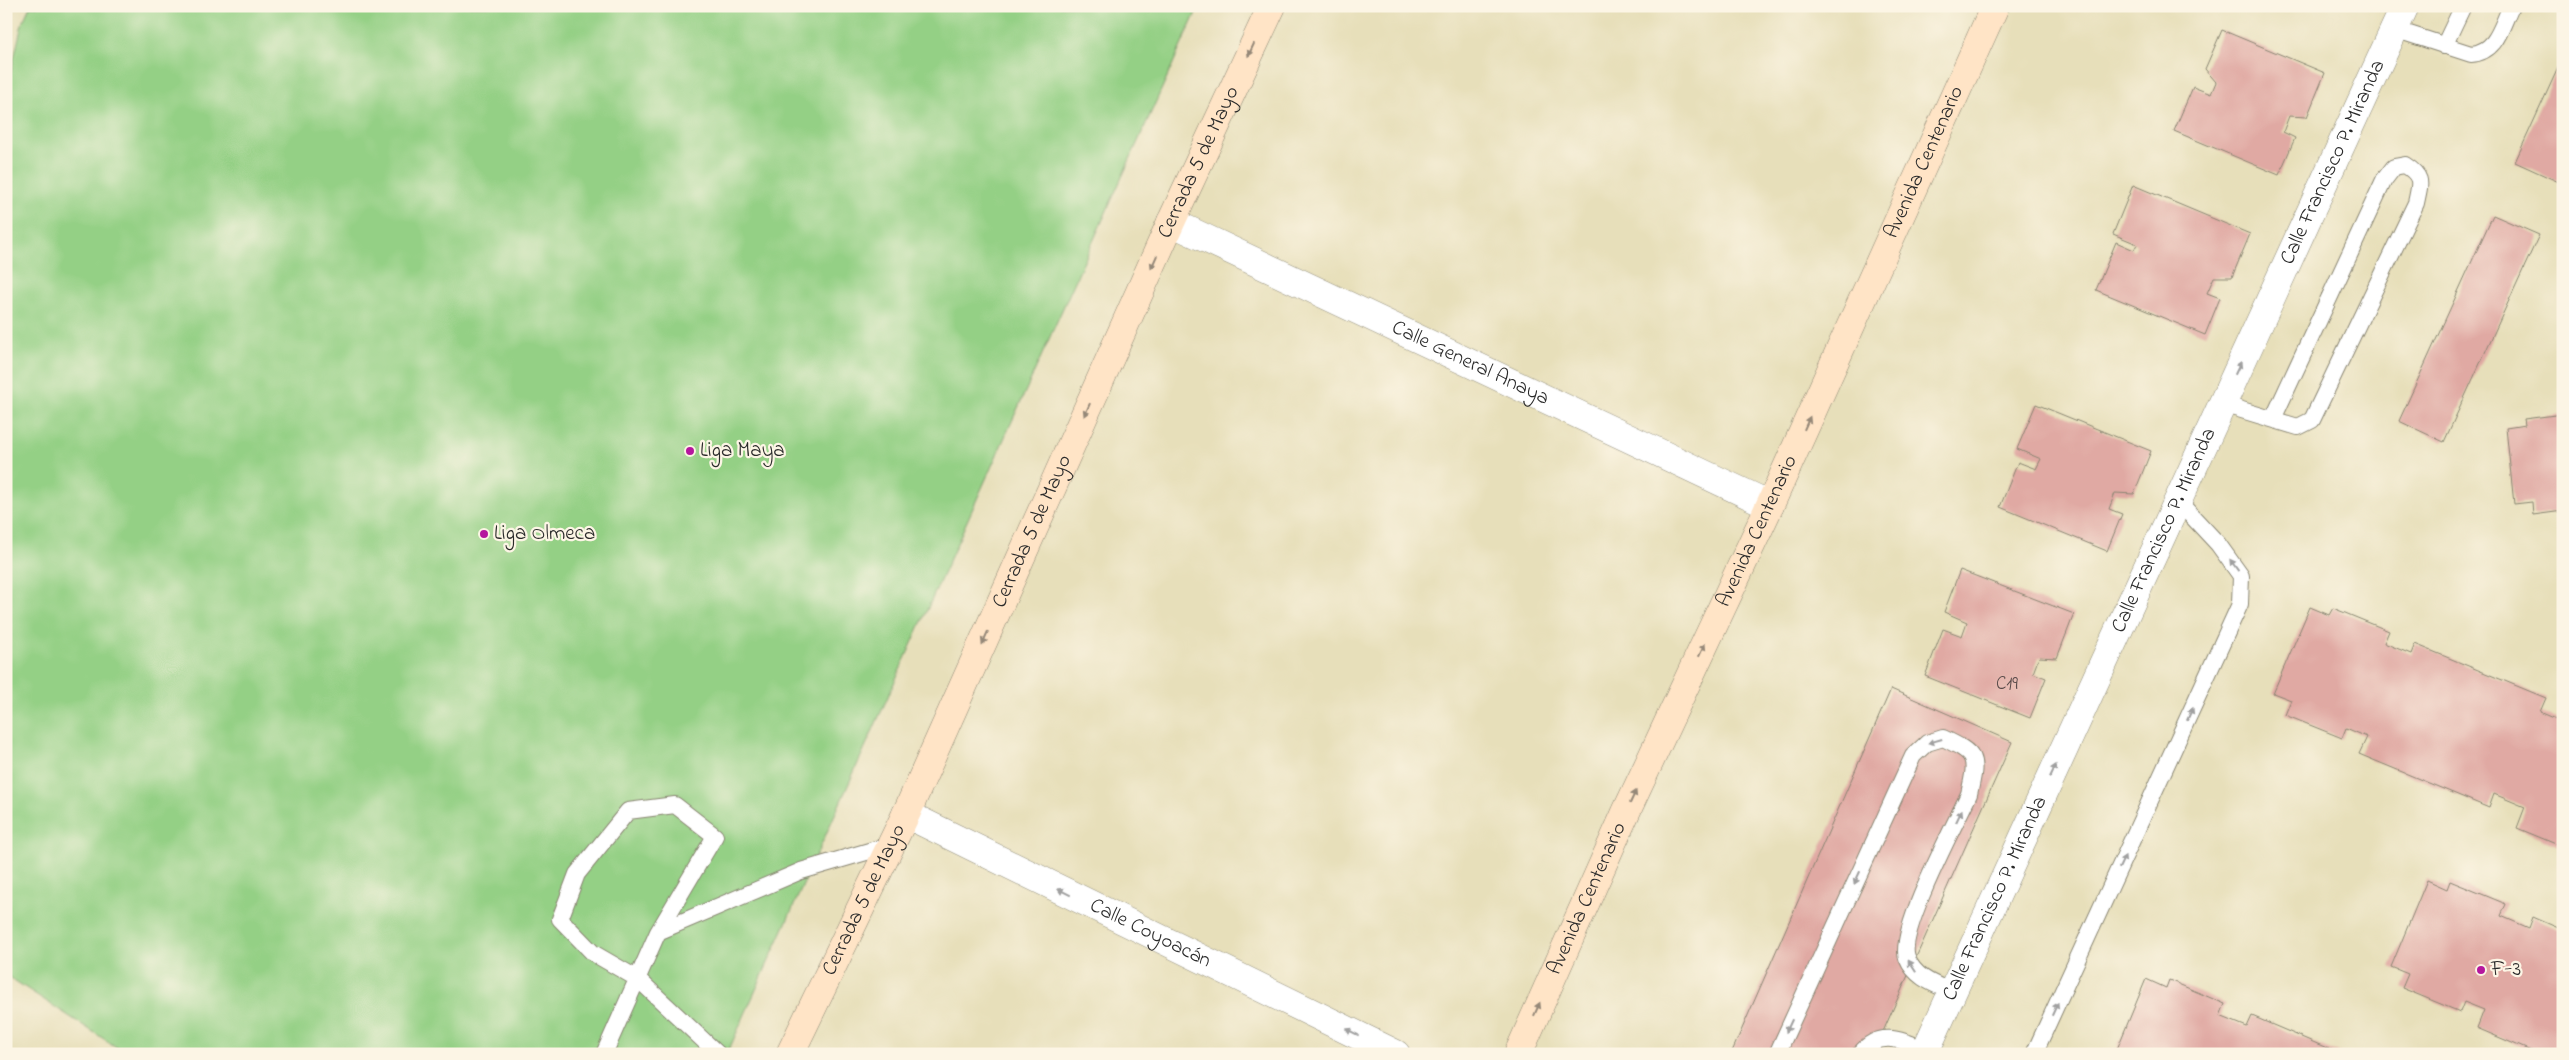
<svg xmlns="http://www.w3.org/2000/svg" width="2569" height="1060" viewBox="0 0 2569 1060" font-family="'Indie Flower',sans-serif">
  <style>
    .green { fill: #94d085; stroke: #607e58 }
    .building { fill: #e0a9a3 }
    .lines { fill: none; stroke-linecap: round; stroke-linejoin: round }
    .service-casing { stroke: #898572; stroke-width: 18 }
    .minor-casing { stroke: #898572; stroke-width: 29 }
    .tertiary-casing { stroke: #898572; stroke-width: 29 }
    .secondary-casing { stroke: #898572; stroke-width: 29 }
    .service { stroke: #fff; stroke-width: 16 }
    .minor { stroke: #fff; stroke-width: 28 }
    .tertiary { stroke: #fff; stroke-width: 28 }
    .secondary { stroke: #ffe4c6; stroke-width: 28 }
    .oneway { fill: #958878 }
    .oneway2 { fill: #a0a0a0 }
    .poi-dot { fill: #b5179e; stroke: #fcf5e5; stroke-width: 2 }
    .labels { text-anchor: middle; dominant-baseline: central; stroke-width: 4.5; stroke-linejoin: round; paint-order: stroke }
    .number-label { font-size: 19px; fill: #584a49 }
    .street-label { font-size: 21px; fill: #2b2b2b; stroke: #fcf5e5 }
    .poi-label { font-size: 21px; fill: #2b2b2b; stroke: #fcf5e5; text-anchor: start }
  </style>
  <rect width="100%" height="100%" fill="#fcf5e5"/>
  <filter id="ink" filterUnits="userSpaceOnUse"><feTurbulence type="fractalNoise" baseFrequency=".02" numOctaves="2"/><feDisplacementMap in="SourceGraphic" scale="10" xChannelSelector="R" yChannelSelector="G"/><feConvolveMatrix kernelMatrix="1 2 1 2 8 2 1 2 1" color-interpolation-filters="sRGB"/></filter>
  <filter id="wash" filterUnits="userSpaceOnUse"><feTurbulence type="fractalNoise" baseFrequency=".0096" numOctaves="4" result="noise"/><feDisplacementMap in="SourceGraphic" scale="20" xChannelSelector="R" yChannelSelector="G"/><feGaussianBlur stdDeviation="1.12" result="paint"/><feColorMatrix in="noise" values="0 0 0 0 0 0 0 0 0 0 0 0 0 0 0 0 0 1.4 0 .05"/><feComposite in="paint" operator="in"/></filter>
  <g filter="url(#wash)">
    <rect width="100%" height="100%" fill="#e7dfba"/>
    <path class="green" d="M30 6H1199L727 1054H127L6 975V93L22 24Z"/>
    <g id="blocks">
      <path class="building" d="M2222 30 2325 73 2307 117 2289 116 2283 132 2295 138 2279 175 2174 131 2193 87 2211 94 2216 82 2205 69Z
        M2563 57V178L2561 183 2515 162Z
        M2133 185 2250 234 2232 277H2214L2207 293 2220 298 2205 335 2096 290 2116 242 2134 250 2137 244 2113 234Z
        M2493 215 2539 235 2444 442 2399 421Z
        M2036 404 2151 451 2134 494 2115 493 2109 509 2122 514 2107 551 2000 507 2018 462 2036 469 2041 459 2017 449Z
        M2563 414V511L2533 515 2532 502 2514 504 2506 428 2525 425 2524 419Z
        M1960 570 2074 614 2057 658 2039 657 2033 673 2046 678 2030 718 1925 676 1943 629 1962 636 1967 622 1944 612Z
        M2310 607 2329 615 2333 608 2389 631 2384 643 2411 654 2415 644 2546 698 2540 712 2563 722V847L2517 828 2525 807 2494 794 2489 808 2359 754 2367 737 2346 728 2342 738 2285 715 2291 700 2273 693Z
        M1891 689 2012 742 1873 1054H1731Z
        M2427 880 2447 889 2450 881 2506 904 2501 916 2529 928 2533 917 2563 930V1054H2538L2477 1028 2484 1010 2464 1002 2460 1012 2402 988 2408 974 2391 967Z
        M2146 979 2166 988 2169 980 2225 1004 2220 1016 2247 1027 2252 1016 2341 1054H2115Z"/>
    </g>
  </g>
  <g filter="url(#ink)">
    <use href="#blocks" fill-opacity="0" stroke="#898572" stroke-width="1"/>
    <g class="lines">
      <defs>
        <path id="service" d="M2394 29 2471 54C2497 52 2501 27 2511 6
          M2444 46 2463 6
          M2222 404 2298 427 2312 420 2416 203C2420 183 2424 177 2405 165L2394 167 2384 180 2273 419
          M658 932 801 871 890 845
          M604 1054 658 932 715 836 675 805 628 811 577 874 560 919 593 953 638 979 718 1054
          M1777 1054 1913 756 1927 743 1943 738C1976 754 1978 756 1969 794 1956 823 1897 932 1907 958 1915 978 1934 984 1952 992
          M1860 1054C1879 1029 1901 1040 1926 1050
          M2034 1054 2240 604 2241 576 2218 544 2177 500"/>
        <g id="minor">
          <path id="s1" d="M1171 222 1770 505"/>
          <path id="s2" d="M906 814 1396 1054"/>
        </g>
        <g id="tertiary">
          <path id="s3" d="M1924 1054 2405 6"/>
        </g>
        <g id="secondary">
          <path id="s4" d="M790 1054 906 814 1171 222 1272 6"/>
          <path id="s5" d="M1518 1054 1627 810 1770 505 1995 6"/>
        </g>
      </defs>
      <use href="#service" class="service-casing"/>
      <use href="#minor" class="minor-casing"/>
      <use href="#tertiary" class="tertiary-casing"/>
      <use href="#secondary" class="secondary-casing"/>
      <use href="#service" class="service"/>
      <use href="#minor" class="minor"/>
      <use href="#tertiary" class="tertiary"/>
      <use href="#secondary" class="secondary"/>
    </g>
    <defs><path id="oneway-solid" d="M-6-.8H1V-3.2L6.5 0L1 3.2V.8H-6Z" transform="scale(1.25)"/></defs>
    <g class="oneway">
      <use href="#oneway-solid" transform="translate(1251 50) rotate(115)"/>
      <use href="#oneway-solid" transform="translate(1154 262) rotate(114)"/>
      <use href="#oneway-solid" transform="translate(1087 410) rotate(114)"/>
      <use href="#oneway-solid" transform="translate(1807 423) rotate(-66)"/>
      <use href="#oneway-solid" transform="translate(985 638) rotate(114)"/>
      <use href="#oneway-solid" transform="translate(1702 650) rotate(-65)"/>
      <use href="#oneway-solid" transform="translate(1633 797) rotate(-65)"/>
      <use href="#oneway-solid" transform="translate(1537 1009) rotate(-66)"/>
    </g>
    <g class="oneway2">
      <use href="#oneway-solid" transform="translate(2238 368) rotate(-65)"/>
      <use href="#oneway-solid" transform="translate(2234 565) rotate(-126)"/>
      <use href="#oneway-solid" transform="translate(2190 714) rotate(-65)"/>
      <use href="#oneway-solid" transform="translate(1935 741) rotate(164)"/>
      <use href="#oneway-solid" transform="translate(2053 771) rotate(-65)"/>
      <use href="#oneway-solid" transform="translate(1959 816) rotate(-65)"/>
      <use href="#oneway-solid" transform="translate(2122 862) rotate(-65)"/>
      <use href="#oneway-solid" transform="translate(1857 878) rotate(115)"/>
      <use href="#oneway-solid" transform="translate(1064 892) rotate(-154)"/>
      <use href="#oneway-solid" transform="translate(1912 966) rotate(-123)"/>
      <use href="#oneway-solid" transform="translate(2055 1009) rotate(-65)"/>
      <use href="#oneway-solid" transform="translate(1789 1026) rotate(115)"/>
      <use href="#oneway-solid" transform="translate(1352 1032) rotate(-154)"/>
    </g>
  </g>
  <g class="poi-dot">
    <circle cx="690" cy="451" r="5"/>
    <circle cx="484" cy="534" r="5"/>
    <circle cx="2481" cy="970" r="5"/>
  </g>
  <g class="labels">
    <g class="number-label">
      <text x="2007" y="684">C19</text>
    </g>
    <g class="street-label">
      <text stroke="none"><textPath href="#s4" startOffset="981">Cerrada 5 de Mayo</textPath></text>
      <text stroke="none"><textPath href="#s5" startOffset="980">Avenida Centenario</textPath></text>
      <text stroke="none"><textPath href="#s3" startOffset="981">Calle Francisco P. Miranda</textPath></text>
      <text stroke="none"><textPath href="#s1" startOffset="331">Calle General Anaya</textPath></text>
      <text stroke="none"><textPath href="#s3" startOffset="576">Calle Francisco P. Miranda</textPath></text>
      <text stroke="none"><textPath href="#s4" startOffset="576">Cerrada 5 de Mayo</textPath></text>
      <text stroke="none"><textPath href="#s5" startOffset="575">Avenida Centenario</textPath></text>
      <text stroke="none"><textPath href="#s5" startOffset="170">Avenida Centenario</textPath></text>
      <text stroke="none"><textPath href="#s3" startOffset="171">Calle Francisco P. Miranda</textPath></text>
      <text stroke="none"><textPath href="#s4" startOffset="171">Cerrada 5 de Mayo</textPath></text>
      <text stroke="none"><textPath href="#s2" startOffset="272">Calle Coyoacán</textPath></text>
    </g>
    <g class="poi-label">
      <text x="700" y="451">Liga Maya</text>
      <text x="494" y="534">Liga Olmeca</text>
      <text x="2491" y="970">F-3</text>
    </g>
  </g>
  <rect width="2569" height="1060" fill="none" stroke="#fcf5e5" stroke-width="25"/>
</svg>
